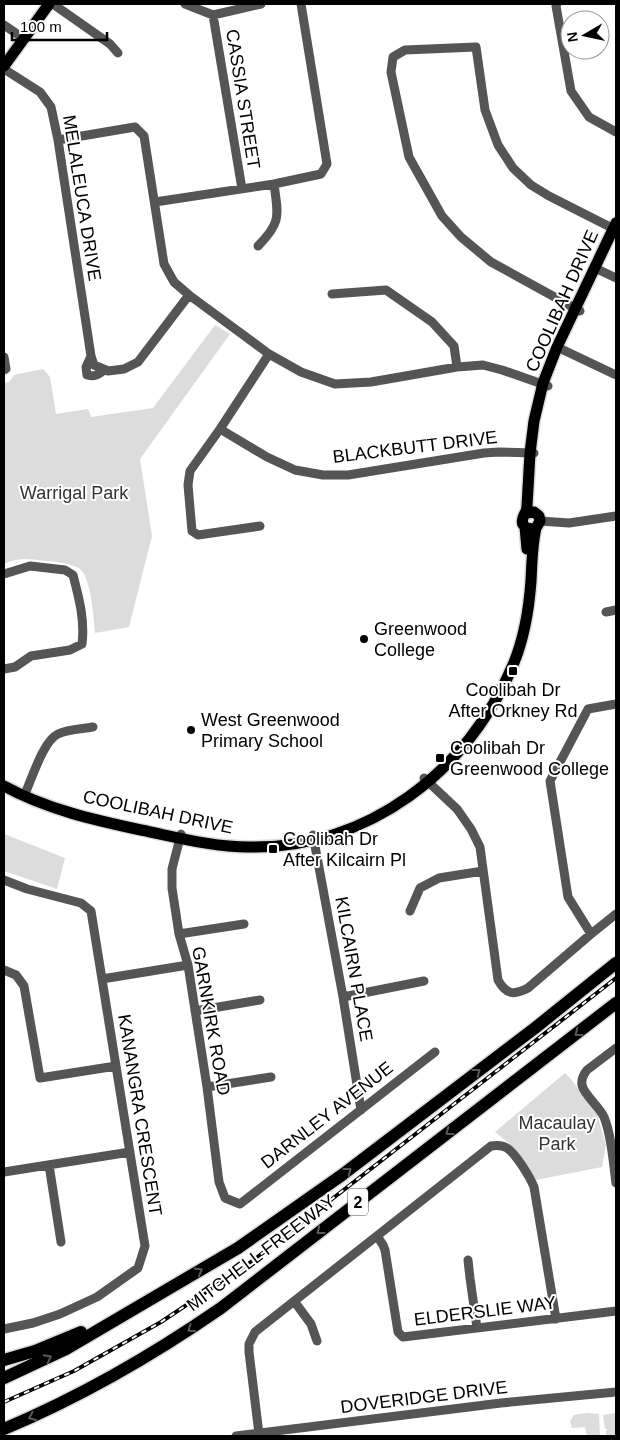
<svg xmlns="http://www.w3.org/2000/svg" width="620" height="1440" viewBox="0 0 620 1440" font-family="Helvetica,sans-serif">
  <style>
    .green { fill: #dcdcdc }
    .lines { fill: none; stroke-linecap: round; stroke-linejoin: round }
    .major-casing { stroke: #dbdbdb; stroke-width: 14 }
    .highway-casing { stroke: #dbdbdb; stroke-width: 15 }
    .minor { stroke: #555; stroke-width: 9 }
    .major { stroke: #000; stroke-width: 11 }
    .highway { stroke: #000; stroke-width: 12 }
    .rail-casing { stroke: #000; stroke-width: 4 }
    .rail { stroke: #fff; stroke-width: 2; stroke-dasharray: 5.5; stroke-linecap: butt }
    .oneway { stroke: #595959 }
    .poi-dot { fill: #000; stroke: #fff; stroke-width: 2 }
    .labels { text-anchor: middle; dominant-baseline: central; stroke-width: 4; stroke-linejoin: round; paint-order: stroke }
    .shield { fill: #fff; stroke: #4c4c4c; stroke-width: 1 }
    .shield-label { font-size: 16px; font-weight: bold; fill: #000 }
    .street-label { font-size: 18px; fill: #000; stroke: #fff }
    .park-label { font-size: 18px; fill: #333; stroke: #fff }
    .poi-label { font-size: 18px; fill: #000; stroke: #fff; text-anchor: start }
  </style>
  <rect width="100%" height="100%" fill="#fff"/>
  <path class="green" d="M215 325 230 334 140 459 152 536 129 627 95 633C94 620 91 577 80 569 74 564 54 561 46 561 28 559 21 557 4 564V383L9 382 14 375 43 369 50 377 56 414 88 409 91 417 153 408Z
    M4 834 65 858 57 889 4 871Z
    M565 1073 571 1079 597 1114 606 1145 602 1167 536 1180 509 1143 495 1132Z
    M587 1413 599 1414 600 1436H587L585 1427 572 1428 570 1421 574 1415Z
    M616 1413V1436H606V1431L608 1429H605L603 1415Z"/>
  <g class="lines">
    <defs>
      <path id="major" d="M4 66 49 4
        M527 513 534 512 539 516 540 521 536 528C529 530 520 527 523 518 524 513 527 512 527 506L530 453 534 421 543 383 557 347 616 223
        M525 527 527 549
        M4 786C46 809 94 820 141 830 176 837 212 847 249 847 367 849 468 772 513 665 524 639 529 609 531 581 532 563 532 545 536 528"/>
      <path id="highway" d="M4 1360 35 1351 81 1332
        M4 1378 66 1349 238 1248 342 1175 535 1028 616 963
        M4 1429C80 1397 153 1355 221 1308L616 1003"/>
    </defs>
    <use href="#major" class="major-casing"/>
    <use href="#highway" class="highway-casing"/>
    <path class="minor" d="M53 4 110 44 118 53
      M185 4 213 15 261 4
      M557 4 556 6 571 91 589 117 616 132
      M213 15 242 189
      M4 25 23 38
      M4 69 40 92 51 107 58 140 91 356 94 365 108 371 124 369 138 362 189 295
      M58 140 135 127 144 136 164 264 174 282 189 295 269 354 301 372 335 384 371 382 457 367 483 365 502 370 548 386
      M155 202 274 184 321 174 327 164 301 4
      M258 246C282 222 278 215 274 184
      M595 268 616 278
      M332 294 386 290 432 322 454 346 457 367
      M580 311 491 262 461 237 442 216 409 157 391 72 393 57 405 50 476 47 485 110 498 145 513 168 531 185 549 196 616 230
      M557 347 616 375
      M91 356 86 367 87 375C95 377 98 375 104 370
      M4 357 6 369 4 370
      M220 429 267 457 295 470 323 475H348L484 453 499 452 534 453
      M540 521 569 523 616 516
      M260 526 198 535 192 531 188 485 190 471 220 429 269 354
      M4 574 30 566 65 570 73 575C79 598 85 620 82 644L70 650 31 656 15 667 4 669
      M606 612 616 610
      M424 778 457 809 471 829 480 847 498 980C506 994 513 996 528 988L591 934 616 914
      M24 796C32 779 43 741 58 734 68 729 82 729 93 727
      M181 834 172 869V888L179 934 188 965 207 1087 219 1182 225 1198 240 1204 435 1052
      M313 835 343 997 361 1110
      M4 880 27 889 81 903 91 911 145 1246 138 1268 97 1297 60 1314 33 1323 4 1329
      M410 911 420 888 439 878 483 871
      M179 934 244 924
      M591 934 568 897 550 781 588 709 616 704
      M4 970 16 975 24 986 40 1078 116 1066
      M102 979 188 965
      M343 997 424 981
      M195 1011 260 1000
      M616 1048 587 1070C583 1075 581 1079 582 1085 584 1095 599 1106 604 1117 612 1137 613 1162 616 1183
      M207 1087 271 1077
      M49 1165 61 1242
      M4 1172 130 1152
      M377 1236 383 1245 385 1250 398 1332 403 1337 616 1311
      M468 1260 470 1278 477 1328
      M294 1301 311 1324 317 1341
      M259 1434 249 1352V1344L255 1332 491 1146C497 1145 502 1145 507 1148 516 1154 530 1177 534 1187L556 1319
      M236 1436 501 1403 616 1392"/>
    <use href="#major" class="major"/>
    <use href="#highway" class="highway"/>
    <defs>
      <path id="rail" d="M4 1402 74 1371 161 1322 251 1262 616 978"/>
    </defs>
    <use href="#rail" class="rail-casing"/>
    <use href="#rail" class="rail"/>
  </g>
  <defs><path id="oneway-chevron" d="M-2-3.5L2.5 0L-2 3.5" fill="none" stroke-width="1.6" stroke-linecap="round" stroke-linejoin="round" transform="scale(1.25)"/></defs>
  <g class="oneway">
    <use href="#oneway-chevron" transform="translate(578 1033) rotate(142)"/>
    <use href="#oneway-chevron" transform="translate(477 1072) rotate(-37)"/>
    <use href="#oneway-chevron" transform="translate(449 1132) rotate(142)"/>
    <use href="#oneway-chevron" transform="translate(348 1171) rotate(-37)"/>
    <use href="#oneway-chevron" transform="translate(320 1231) rotate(142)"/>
    <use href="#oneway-chevron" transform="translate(199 1271) rotate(-30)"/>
    <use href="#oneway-chevron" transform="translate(191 1329) rotate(145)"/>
    <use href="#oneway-chevron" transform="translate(48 1358) rotate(-27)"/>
    <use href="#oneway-chevron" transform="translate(32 1417) rotate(157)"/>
  </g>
  <g class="poi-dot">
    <circle cx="364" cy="639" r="5"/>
    <rect x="508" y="666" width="10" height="10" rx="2.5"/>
    <circle cx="191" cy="730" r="5"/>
    <rect x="435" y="753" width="10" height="10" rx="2.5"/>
    <rect x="268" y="844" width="10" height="10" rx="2.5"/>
  </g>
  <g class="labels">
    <rect class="shield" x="348" y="1188.5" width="20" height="27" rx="4"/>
    <g class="shield-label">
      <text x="358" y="1202">2</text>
    </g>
    <g class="street-label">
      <text transform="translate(243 99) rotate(81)">CASSIA STREET</text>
      <text transform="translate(82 198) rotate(81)">MELALEUCA DRIVE</text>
      <text transform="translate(562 301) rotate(-66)">COOLIBAH DRIVE</text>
      <text transform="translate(415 447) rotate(-7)">BLACKBUTT DRIVE</text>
      <text transform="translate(158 812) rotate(12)">COOLIBAH DRIVE</text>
      <text transform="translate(354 969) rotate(80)">KILCAIRN PLACE</text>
      <text transform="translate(211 1021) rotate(80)">GARNKIRK ROAD</text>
      <text transform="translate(140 1115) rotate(81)">KANANGRA CRESCENT</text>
      <text transform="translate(327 1115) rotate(-38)">DARNLEY AVENUE</text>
      <text transform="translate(261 1253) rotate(-37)">MITCHELL FREEWAY</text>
      <text transform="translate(485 1311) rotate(-7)">ELDERSLIE WAY</text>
      <text transform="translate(424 1397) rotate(-7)">DOVERIDGE DRIVE</text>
    </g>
    <g class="park-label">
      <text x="74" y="493">Warrigal Park</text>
      <text x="557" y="1123">Macaulay<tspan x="557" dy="21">Park</tspan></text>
    </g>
    <g class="poi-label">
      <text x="374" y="629">Greenwood<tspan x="374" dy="21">College</tspan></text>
      <text x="513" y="690" text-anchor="middle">Coolibah Dr<tspan x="513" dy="21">After Orkney Rd</tspan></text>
      <text x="201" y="720">West Greenwood<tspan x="201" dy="21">Primary School</tspan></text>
      <text x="450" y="748">Coolibah Dr<tspan x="450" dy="21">Greenwood College</tspan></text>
      <text x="283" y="839">Coolibah Dr<tspan x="283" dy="21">After Kilcairn Pl</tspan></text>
    </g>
  </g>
  <rect width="620" height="1440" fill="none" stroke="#000000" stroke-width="10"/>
  <g transform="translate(585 35) rotate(261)"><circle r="24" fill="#ffffff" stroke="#999999"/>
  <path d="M0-4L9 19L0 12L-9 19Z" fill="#000000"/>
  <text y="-8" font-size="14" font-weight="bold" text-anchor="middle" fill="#000000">N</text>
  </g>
  <path d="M12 32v8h95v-8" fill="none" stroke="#000000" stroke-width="2.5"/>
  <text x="20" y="32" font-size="15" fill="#000000" stroke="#ffffff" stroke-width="4" paint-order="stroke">100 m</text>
</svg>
